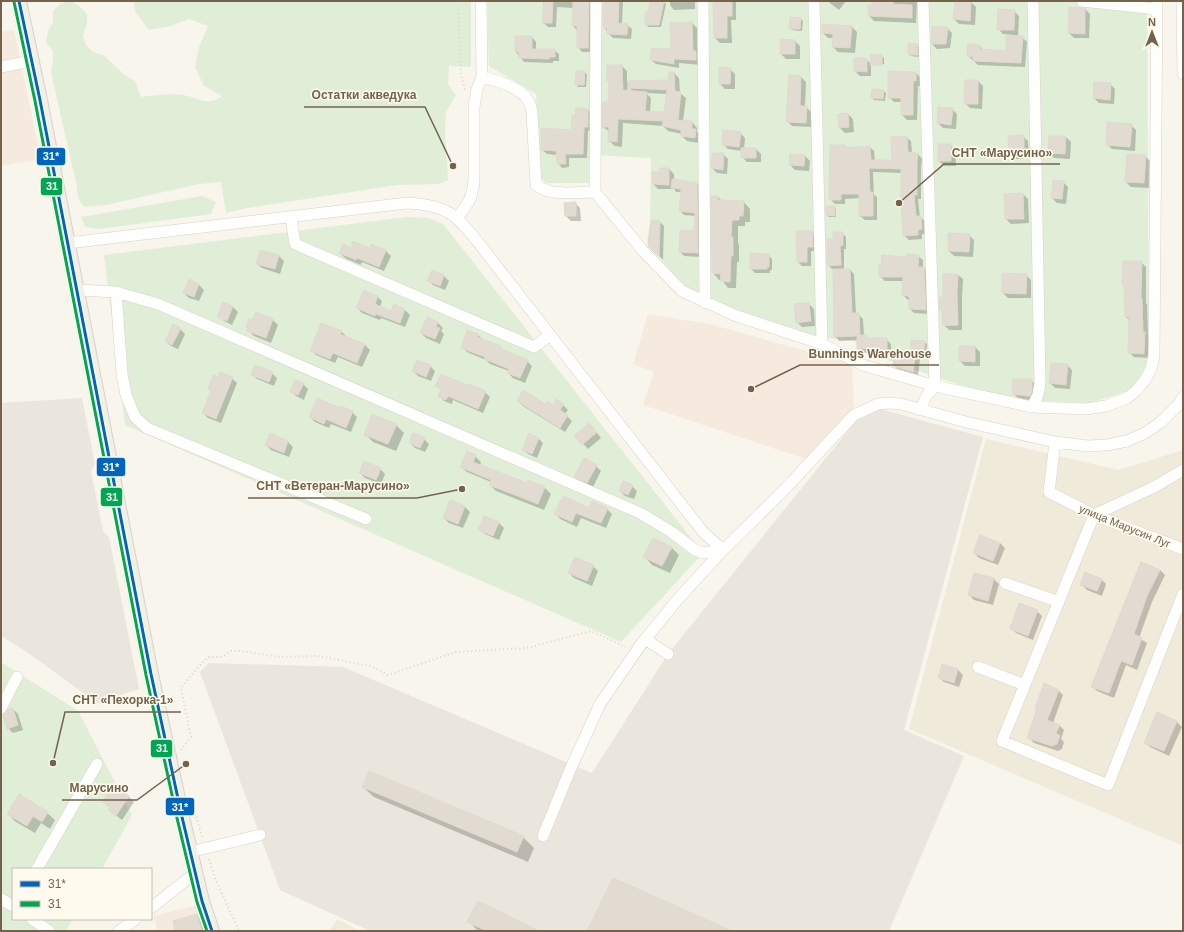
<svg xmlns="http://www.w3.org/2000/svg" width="1184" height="932" viewBox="0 0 1184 932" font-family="Helvetica,sans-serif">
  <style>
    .residential { fill: #f0eada }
    .commercial { fill: #f5eadd }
    .industrial { fill: #eae6dd }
    .green { fill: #e0eed7 }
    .shadow { fill: #0003; fill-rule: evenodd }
    .building { fill: #e2dbd1; stroke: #e0dace }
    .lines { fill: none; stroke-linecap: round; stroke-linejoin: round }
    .minor-casing { stroke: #d7d2ca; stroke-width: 12 }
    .major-casing { stroke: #d8d2ca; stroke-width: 16 }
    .path { stroke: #dad5cf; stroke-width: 2; stroke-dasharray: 1 3; stroke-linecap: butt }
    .minor { stroke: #fefefc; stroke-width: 11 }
    .major { stroke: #f2efe6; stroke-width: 14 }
    .bus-1-casing { stroke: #fefbee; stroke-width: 6 }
    .bus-2-casing { stroke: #fefbee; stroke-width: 6 }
    .bus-1 { stroke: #0065bd; stroke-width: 3 }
    .bus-2 { stroke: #00a651; stroke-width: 3 }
    .labels { text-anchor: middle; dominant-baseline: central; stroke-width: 3; stroke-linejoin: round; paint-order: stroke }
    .street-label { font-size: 11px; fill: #75624c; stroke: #fefbee }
    .leader { fill: none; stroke: #75624c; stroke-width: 1.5 }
    .callout-dot { fill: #75624c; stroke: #fefbee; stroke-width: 1.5 }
    .callout-label { font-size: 12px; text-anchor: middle; font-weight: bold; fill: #75624c; stroke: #fefbee; stroke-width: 3; stroke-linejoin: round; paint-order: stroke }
    .line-badge { stroke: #fefbee; stroke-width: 1.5 }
    .badge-label { font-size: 11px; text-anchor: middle; font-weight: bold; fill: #fff }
  </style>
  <rect width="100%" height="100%" fill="#f7f5ec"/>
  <path class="residential" d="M986 439 1119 470 1183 450V846L909 729Z
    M337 919 360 931H330Z"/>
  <path class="commercial" d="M14 30 41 159 1 166V32Z
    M648 314 710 324 812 353 852 363 854 412 809 460 643 405 654 372 633 364Z
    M198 905 206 931H158L153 916Z"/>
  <path class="industrial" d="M82 398 95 464 91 471 97 502 103 531 109 537 139 689 97 703 27 652 1 636V403Z
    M880 409 983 437 904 730 964 756 889 931H370L280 890 200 672 209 663 343 667 592 773 668 654 859 417Z"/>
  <path class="green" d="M70 1 79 6 87 14V24L83 35 86 45 93 52 103 55 126 76 135 81 141 97C154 95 169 93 183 95 199 97 206 108 222 96L204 86 195 67 199 47 208 26 189 19 170 26 149 30 136 13 133 1H471V67L449 66 448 84 456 95 446 112 445 131 448 180 439 184 397 185 247 208 226 213 221 182 199 184 106 205 84 207 78 198 77 187 51 72 53 62V51L46 42 48 31 53 22V11L60 4Z
    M487 1H1147L1149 357 1142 378 1128 391 1090 403 1043 401 977 391 867 353 854 341 816 337 756 320 686 289 647 243 650 223 651 158 592 155 591 183H546L540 176 536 94 489 66Z
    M202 196 216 202 211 214 99 229 85 227 81 217Z
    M407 217 429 218 443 224 703 553 621 642 125 425 104 255Z
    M1 662 78 711 132 815 102 869H13V919H73L66 931H1Z"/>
  <path class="shadow" d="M543 1H596L592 52H582L578 47 577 30 573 26V8L557 7 556 27H548L543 22 544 6 543 5Z
    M603 1H623L622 24 627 25 632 29 631 39 613 38 608 33 604 27Z
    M651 1 663 2 666 4 661 27H649L646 25Z
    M670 1H695V9L674 10 670 5Z
    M714 1 736 2V20H731L732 43H720L715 38Z
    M827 1H846L839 10Z
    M873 1H917L916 23 874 21 869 16 873 6Z
    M956 1 971 2 976 7 975 25 959 24 954 19Z
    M1085 9 1090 14 1089 38H1074L1069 33Z
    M1014 11 1019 16 1018 37H1022L1027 42 1025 67 978 65 968 56 980 46 984 51 1007 52 1014 35 1003 34 998 29Z
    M800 19 803 21 802 31 792 30 790 28Z
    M692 23 697 28 698 54 701 57V65L679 63V68L656 64 651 60 672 50 671 24Z
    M852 27 857 32 855 53 838 52 833 47 834 38H828L823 33Z
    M947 28 952 33 950 48 937 49 932 44Z
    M516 37H532L536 42V50H554L559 54V61H553V63L524 62 516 52Z
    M795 41 800 46V59H786L781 54Z
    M917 45 919 47V57L911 56 909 54Z
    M872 55 882 56 884 58V64H871V76H860L855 71 866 59 871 64Z
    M622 66 627 71V82L669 81 674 73 679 78 680 93 686 98 683 121 692 122 697 128V132L700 135 699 143 687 141 682 136V134L668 131 663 126 623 123 622 147 615 146 609 141 610 132 603 127 609 103 610 83 608 80ZM627 86 634 92H628ZM646 93 667 94 665 113 650 112 651 98Z
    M730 69 735 74V89H725L720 84Z
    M585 72 587 75 586 87H578L576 84Z
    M916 73 921 78V86H918L917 120H907L902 115V102H894L889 97Z
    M801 77 806 82 805 107H806L811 112V127L792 126 787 121Z
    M978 81 983 86 982 109 970 108 965 103Z
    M1110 84 1115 89 1114 104 1099 103 1094 98Z
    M884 91 886 93 885 101 874 100 872 98Z
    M952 109 957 114 956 129 943 128 938 123Z
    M588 110 592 115V131H588L587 158H569V167L562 168 558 163 557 155 547 154 542 150 572 131Z
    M848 114 853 119 854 132 845 133 840 128Z
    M1131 125 1136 130 1135 151 1112 149 1107 144Z
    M740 133 745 138 744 149H756L761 154V162H747L742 157V151L728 149 723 144Z
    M1023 136 1028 141 1029 158 1015 159 1010 154Z
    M906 137 911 141 912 153 918 154 922 159 921 167V199H918L920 217 925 221 926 234H922V239L909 240 904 235 902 173 873 172 874 195 877 197V220H865L860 216V198L845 199V204H835L830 199 845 146 848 148 870 147 874 151 875 161H893Z
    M1066 137 1071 142 1070 159 1054 158 1049 153Z
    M950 145 955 150 956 166H944L939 161Z
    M723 154 728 159 727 174 717 173 712 168Z
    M805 156 810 161 809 171 795 170 790 165Z
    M1145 156 1150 161 1149 188 1131 187 1126 182Z
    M669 169 674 174V181L697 184 701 188V257L684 256 680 252 695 232 696 216 684 215 680 211 681 192H676L674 189H658L653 184 661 173Z
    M1063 182 1068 187 1066 204 1057 203 1052 198Z
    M1023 194 1028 199 1029 223 1011 224 1006 219 1005 195Z
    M712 197H718L722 201 744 202 750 209V222H745V226H738V243L739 245V262H737L736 288H728L722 280H719L713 273Z
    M575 203 580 208 581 221H571L566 216 565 204Z
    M834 207 836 209V217H829L827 215Z
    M660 222 664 226 663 260 649 245Z
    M812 232 816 236V251H811V266H802L798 262Z
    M842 233 846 237V249H844V270H850L854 274 856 314H858L863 319 864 336H866L868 339H886L891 344V355H877L874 353H863L858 348V340L839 341 835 336 834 269H832L828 265 834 240Z
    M969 235 974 240 973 257 954 256 949 251Z
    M372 245 386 251 391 256 384 271 362 262 361 265 345 258 340 253 351 249H370Z
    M260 251 279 256 284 261 280 274 262 268 257 264Z
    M768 255 772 259V270H770V273H755L751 269Z
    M918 256 923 260V268L928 272 930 314 914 313 910 309V300H908L903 295 904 281H885L880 276 907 258Z
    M1141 262 1146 267V303L1147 304 1148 336 1150 338 1149 358 1134 357 1129 352 1130 321 1126 317Z
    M432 271 444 276 449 281 445 290 433 285 428 280Z
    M944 275H958L963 279 962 299V330H949L944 325 943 312 941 310 944 298Z
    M1026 275 1031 280V298H1008L1003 293Z
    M189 281 199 285 204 290 199 301 189 298 184 293Z
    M377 296 382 301 380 307 392 313 395 306 405 310 410 315 405 327 381 318 380 320 362 313 357 308Z
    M224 304 233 307 238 312 232 325 224 321 219 316Z
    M809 304 814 309 815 326 802 327 797 322Z
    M256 313 273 320 278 325 271 343 254 336 249 331V329L247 327 253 322Z
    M427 318 438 323 443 328 441 331 444 334 440 344 426 338 421 333Z
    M180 329 185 334 178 349 171 346 166 341Z
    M341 331 346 336V338L365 345 370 350 362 367 338 357 335 363 316 355 311 350Z
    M468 332 478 335 482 339 500 347 504 351 527 361 532 366 525 383 513 378 508 373 509 371 490 364 486 360 467 352 462 347Z
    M924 342 927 344 926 353 914 352 912 350Z
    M975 347 980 352V366H965L960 361Z
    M915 354 920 359 918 376 899 371 894 366Z
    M1067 365 1072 370 1070 389 1055 388 1050 383Z
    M430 366 435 371 431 381 418 376 413 371Z
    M272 373 277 378 274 386 257 379 252 374Z
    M218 378H232L237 383 221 423 208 418 203 413 212 391 209 389Z
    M1031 380 1036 385 1032 401 1018 398 1013 393Z
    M303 384 308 389 304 400 296 396 291 391Z
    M437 386 469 387 485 392 490 397 483 413 453 400 452 404 444 401 439 396 442 391Z
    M518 401 553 406 563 405 568 410 565 414 572 421 565 432 523 406Z
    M340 409 352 412 357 417 351 432 331 424 329 428 315 422 310 417Z
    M396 425 404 433 396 451 373 442 365 434Z
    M594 429 601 438 588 449 576 436Z
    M270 434 288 442 293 447 289 457 271 450 266 445Z
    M538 438 543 443 537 458 528 454 523 449Z
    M424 439 429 444 425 452 415 448 410 443Z
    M475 456 481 462 480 465 528 484 529 481 545 488 551 494 544 510 496 491 490 485 491 482 467 472 461 467Z
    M596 466 601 471 593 487 580 481 575 476Z
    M380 469 385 474 381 484 365 478 360 473Z
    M632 486 637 491 634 499 625 496 620 491Z
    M465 507 470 512 463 528 449 523 444 518Z
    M589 509H607L612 514 606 528 581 518 577 527 560 519 556 514Z
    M499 523 504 528 499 540 485 534 480 530Z
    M1000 543 1005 548 998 565 979 558 974 553Z
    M672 548 679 555 670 573 652 565 645 557Z
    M575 558 593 566 598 571 592 586 574 578 569 573Z
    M1160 570 1165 575 1152 602 1139 638 1147 643 1137 670 1126 665 1114 698 1097 691 1092 686Z
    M994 579 999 584 993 605 974 600 969 595Z
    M1101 579 1106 584 1102 596 1087 590 1082 585Z
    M1037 611 1042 616 1033 640 1016 633 1011 628Z
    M943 665 958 670 963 675 959 687 944 682 939 677Z
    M1058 690 1063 695 1053 723 1059 725 1064 730 1061 739 1064 742 1062 749 1058 751 1034 743 1029 738Z
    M13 709 18 714 23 730 13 733 8 728Z
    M1157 714 1177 722 1182 727 1169 756 1150 747 1145 742Z
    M112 787 129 797 134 802 122 820 109 810 110 808 104 802Z
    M363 787 523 837 534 848 528 862 374 797Z
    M47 813 55 820 50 829 41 823 35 833 16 822 8 814Z
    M197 915 205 923 207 931H176Z
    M469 921 537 931H480L476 929Z"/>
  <path class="building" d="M544 1H553L552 23H542Z
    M573 1H589L588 48H577V26H572Z
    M603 1H619L618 23 628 24 627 35 607 34V28H603Z
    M650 1H664L659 25H645V12H648Z
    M713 1H732V16H727V38H714Z
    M872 1H893V4L912 5V18L868 16V5H872Z
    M955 1H971L970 21 953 19Z
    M1069 7 1085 8V34L1068 33Z
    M998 9 1015 10 1014 30H997Z
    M790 17 801 18 800 29H789Z
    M692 22 693 51H696V60L674 59V64L650 60 652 48 671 49 670 23Z
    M822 24 852 26 850 48 832 47 833 34 822 33Z
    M932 26 948 27 946 44H931Z
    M1006 35 1023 36 1021 63 973 61V57L967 56 968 44 980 45V49L1006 51Z
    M515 36H532V49H555V57H549V59L519 58V52H515Z
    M780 39 795 40V54H780Z
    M908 43 917 44 918 55H908Z
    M871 54 882 55V65H870Z
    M854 58H867V72L854 71Z
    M607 65H622L623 90 647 92 645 111 664 112 667 90 628 88V81L668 80 669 72H674L675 91 681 92 678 120 692 121V129H696L695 138 681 136V130L662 126 663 121 618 119 617 142 608 141 609 127H602V102H608L609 81H607Z
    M719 67 731 68 730 84H719Z
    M576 71H585L584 85H575Z
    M888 71 916 72V81H913V115H901V98H888Z
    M789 75 801 76 800 106H807L806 123 786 122Z
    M965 80H978V104H964Z
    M1094 82 1111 83 1110 100 1093 98Z
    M872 89 884 90 883 99 871 98Z
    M938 107 953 108 951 125 937 123Z
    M576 108 588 109V127H584L583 154H565L566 164H557L556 151 541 150V128L571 130 572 115H575Z
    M848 113 849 127 839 128 838 114Z
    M1107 122 1132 124 1130 147 1106 145Z
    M723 130 741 132 739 147 722 145Z
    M1024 135V154H1009L1008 136Z
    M907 136 908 152 918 153 917 162V195H914L916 216H921L922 229 918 230V235L903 236 901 202V169L869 168 870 192H873V216H859V194H841V200H829L830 145H846V148L870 146 871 160H892L891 137Z
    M1049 136H1066L1065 154 1048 153Z
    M938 144H951V161H938Z
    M741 148H756V158H741Z
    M712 153H724L723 170 711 168Z
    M790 154 805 155 804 166 789 165Z
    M1127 154 1146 155 1144 183 1125 182Z
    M660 168H669V185L652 184V172H660Z
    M672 179 697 183 698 253 679 252 680 230 694 231 695 213 679 211 681 189 671 188Z
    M1053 180 1064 181 1062 199 1051 198Z
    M1023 193 1024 219H1005L1004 194Z
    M711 196H718V200L744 201 743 216H739V220H732L731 237H733V256L731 255 730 282 720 281 721 274 712 273Z
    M576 202V216H565L564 203Z
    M826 206H835V216L826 215Z
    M651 220 660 221 659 257 648 246Z
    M796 231H812L813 247H807V262H797Z
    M833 232H843V245L840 246 841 265 827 266V239H833Z
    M948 233 970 234 969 252 948 251Z
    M353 241 370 248 371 244 386 250 379 267 357 258 356 260 339 253 343 244 351 248Z
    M260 250 279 255 275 269 256 264Z
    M750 253 769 254V267H767V269H750Z
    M906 254 919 255 918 267H924L926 310 909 309V296H902L903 277H879V265H881L882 255 906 257Z
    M1123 261H1142L1141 298H1142L1143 332H1145L1144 354 1128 353 1129 317H1125L1124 286 1122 285Z
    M833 269H850L852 313H859L860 335H866V338H887V351H871V348L857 349V336L834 337Z
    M432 270 444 275 440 286 427 281Z
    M1002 273 1027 274 1026 294 1002 293Z
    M943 274H958L957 294 958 325 943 326 942 310H940L939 297H943Z
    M189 279 199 284 194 297 183 293Z
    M364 290 378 296 375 304 391 311 394 304 405 309 400 323 376 314 375 316 356 308Z
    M223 302 233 306 227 321 217 317Z
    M809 303 811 321 796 323 794 304Z
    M256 312 273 319 266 338 247 331 248 328 246 327 249 319 252 320Z
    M427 317 438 322 436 327 440 328 435 339 420 333Z
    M321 323 342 331 340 334 365 344 357 363 333 353 330 359 310 351Z
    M173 324 181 328 172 345 165 341Z
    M467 330 478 334 477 337 501 346 500 348 528 360 520 378 507 373 509 369 484 359 485 357 461 348Z
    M911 340 925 341 924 351 911 350Z
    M959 346H975V362L959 361Z
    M895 350 916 353 913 372 893 366Z
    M417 360 431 365 426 377 412 371Z
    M1051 363 1068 364 1066 385 1049 383Z
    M255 365 273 372 269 382 251 375Z
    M220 372 233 377 216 419 202 413 211 390 208 389 213 375 218 377Z
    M441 374 469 386V384L486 391 478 409 448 396 446 400 438 397 441 389 435 386Z
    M1013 379H1032V391L1030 396H1027L1012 394Z
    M295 380 304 383 298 395 290 392Z
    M523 390 545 404 547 401 553 405 556 399 564 404 560 410 568 415 560 428 517 401Z
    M317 398 340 408V406L353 411 346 428 326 419 324 424 309 417Z
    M372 414 397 424 388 444 364 435Z
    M589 423 597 432 582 445 574 436Z
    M270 433 288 441 284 453 265 445Z
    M413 433 425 438 420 448 409 443Z
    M529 433 539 438 532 454 522 450Z
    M467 451 476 455 473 462 527 483 528 480 545 487 538 504 489 485 491 480 460 467Z
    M584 458 597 465 587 483 574 477Z
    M364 461 381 468 376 480 359 473Z
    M623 481 633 485 628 495 619 491Z
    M563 496 589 508 592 501 608 508 601 523 576 513 572 522 554 514Z
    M450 500 465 506 458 524 443 518Z
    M484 516 499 522 493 536 478 530Z
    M980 535 1000 543 993 561 973 553Z
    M653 538 672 547 662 566 643 557Z
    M575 557 594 565 587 581 568 573Z
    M1141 562 1160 570 1147 596 1134 634 1142 638 1132 665 1121 661 1109 693 1091 687Z
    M1085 572 1102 579 1097 591 1080 585Z
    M974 573 994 578 988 601 968 595Z
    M1019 603 1038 610 1028 636 1010 629Z
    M942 664 958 669 954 683 938 678Z
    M1044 683 1059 690 1047 720 1060 725 1056 733 1060 736 1057 744 1052 746 1027 738 1037 709 1035 708Z
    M13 708 18 725 7 729 3 715 8 709Z
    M1157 712 1177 721 1164 751 1144 743Z
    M369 771 524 836 517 852 362 787Z
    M112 785 129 796 116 816 108 810 110 807 103 802Z
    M19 794 48 812 42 822 33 816 27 826 7 814Z
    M613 878 732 931H587Z
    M478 901 539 931H487L467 922Z
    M197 914 202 931H175L173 921Z"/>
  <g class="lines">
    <defs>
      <path id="minor" d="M596 1 595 192 643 251 682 291 734 315 822 344 863 365 935 386 1032 407 1086 409 1106 406 1127 398 1137 390 1145 380 1151 369 1154 355 1157 1
        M703 1 705 303
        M814 1 822 344
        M1082 1 1157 9
        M1182 1 1183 74
        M1 67 31 61
        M482 77C496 80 523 88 529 102 531 105 531 109 532 112L536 185C552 197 575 192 595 192
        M291 218 295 244 534 347 550 335
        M457 218 466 206 471 197 474 182V107L477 89 482 77 481 1
        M68 243 407 203C449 205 456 215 481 246L703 532 723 550
        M77 290 116 292 158 304 640 513 670 531 695 550 703 553 723 550
        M116 292 122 374 126 395 135 417 147 428 366 519
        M1032 407 1038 395 1040 383 1033 1
        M920 410 927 395 935 386 923 1
        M1055 442 1049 492 1094 515 1183 549
        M1183 470 1154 487 1094 515 1002 741 1108 785 1183 594
        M1005 583 1059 602
        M645 639 668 654
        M978 667 1025 685
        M1 708 17 677
        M543 836 570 770 600 704 642 643 678 599 723 550 784 490 854 415 878 404 889 403 901 404 966 422 1055 442 1088 446 1107 445 1127 441 1145 433 1161 422 1178 405 1183 397
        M190 852 260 835
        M37 869 97 764
        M1 899 13 906
        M151 908 195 873
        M32 919 49 931
        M119 931 136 919"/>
      <path id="major" d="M19 1 40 100 151 674 182 817 202 901 212 931"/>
    </defs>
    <use href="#minor" class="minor-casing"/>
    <use href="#major" class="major-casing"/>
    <path class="path" d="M458 1 461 75 465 90
      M181 750 191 737 181 688 199 666 209 657H223L231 651H241L280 657 318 656 371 666 388 675 456 652 527 648 591 631 626 647
      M195 813 203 839
      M209 859 215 878 239 931"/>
    <use href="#minor" class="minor"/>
    <use href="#major" class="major"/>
    <defs>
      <path id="bus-1" d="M19 1 40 100 151 674 182 817 202 901 212 931"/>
      <path id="bus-2" d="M14 2 35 101 146 675 177 818 197 902 207 931"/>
    </defs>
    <use href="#bus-1" class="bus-1-casing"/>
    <use href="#bus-2" class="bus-2-casing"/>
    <use href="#bus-1" class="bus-1"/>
    <use href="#bus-2" class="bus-2"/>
  </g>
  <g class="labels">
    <g class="street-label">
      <text transform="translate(1125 526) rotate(22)">улица Марусин Луг</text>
    </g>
  </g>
  <path class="leader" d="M453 166L425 107H304M899 203L944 164H1060M751 389L800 365H939M462 489L417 498H248M53 763L65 712H181M186 764L137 800H62"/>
  <g class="callout-dot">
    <circle cx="453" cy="166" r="4"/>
    <circle cx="899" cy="203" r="4"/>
    <circle cx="751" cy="389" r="4"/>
    <circle cx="462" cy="489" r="4"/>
    <circle cx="53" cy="763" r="4"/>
    <circle cx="186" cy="764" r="4"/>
  </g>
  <g class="callout-label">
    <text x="364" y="99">Остатки акведука</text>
    <text x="1002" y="157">СНТ «Марусино»</text>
    <text x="870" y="358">Bunnings Warehouse</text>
    <text x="333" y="490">СНТ «Ветеран-Марусино»</text>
    <text x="123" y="704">СНТ «Пехорка-1»</text>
    <text x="99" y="792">Марусино</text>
  </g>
  <g class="line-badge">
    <rect x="36" y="147" width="30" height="19" rx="4" fill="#0065bd"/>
    <rect x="40" y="177" width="23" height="19" rx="4" fill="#00a651"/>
    <rect x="96" y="457" width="30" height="20" rx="4" fill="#0065bd"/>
    <rect x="100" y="487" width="23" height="20" rx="4" fill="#00a651"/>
    <rect x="150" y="739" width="23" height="19" rx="4" fill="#00a651"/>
    <rect x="165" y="797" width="30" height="19" rx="4" fill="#0065bd"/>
  </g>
  <g class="badge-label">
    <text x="51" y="160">31*</text>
    <text x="52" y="190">31</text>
    <text x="111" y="471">31*</text>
    <text x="112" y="501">31</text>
    <text x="162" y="752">31</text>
    <text x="180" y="811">31*</text>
  </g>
  <rect width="1184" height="932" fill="none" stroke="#75624c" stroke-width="4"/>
  <rect x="12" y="868" width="140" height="52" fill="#fefbee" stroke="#c7bead"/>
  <rect x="20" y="881" width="20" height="6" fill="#0065bd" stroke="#c7bead"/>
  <text x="48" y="888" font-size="12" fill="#75624c">31*</text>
  <rect x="20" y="901" width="20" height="6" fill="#00a651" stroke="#c7bead"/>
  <text x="48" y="908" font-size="12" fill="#75624c">31</text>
  <g transform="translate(1152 32)" stroke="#fefbee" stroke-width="3" paint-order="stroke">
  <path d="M0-3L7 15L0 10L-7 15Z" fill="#75624c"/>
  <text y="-6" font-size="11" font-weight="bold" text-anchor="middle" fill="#75624c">N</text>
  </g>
</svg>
